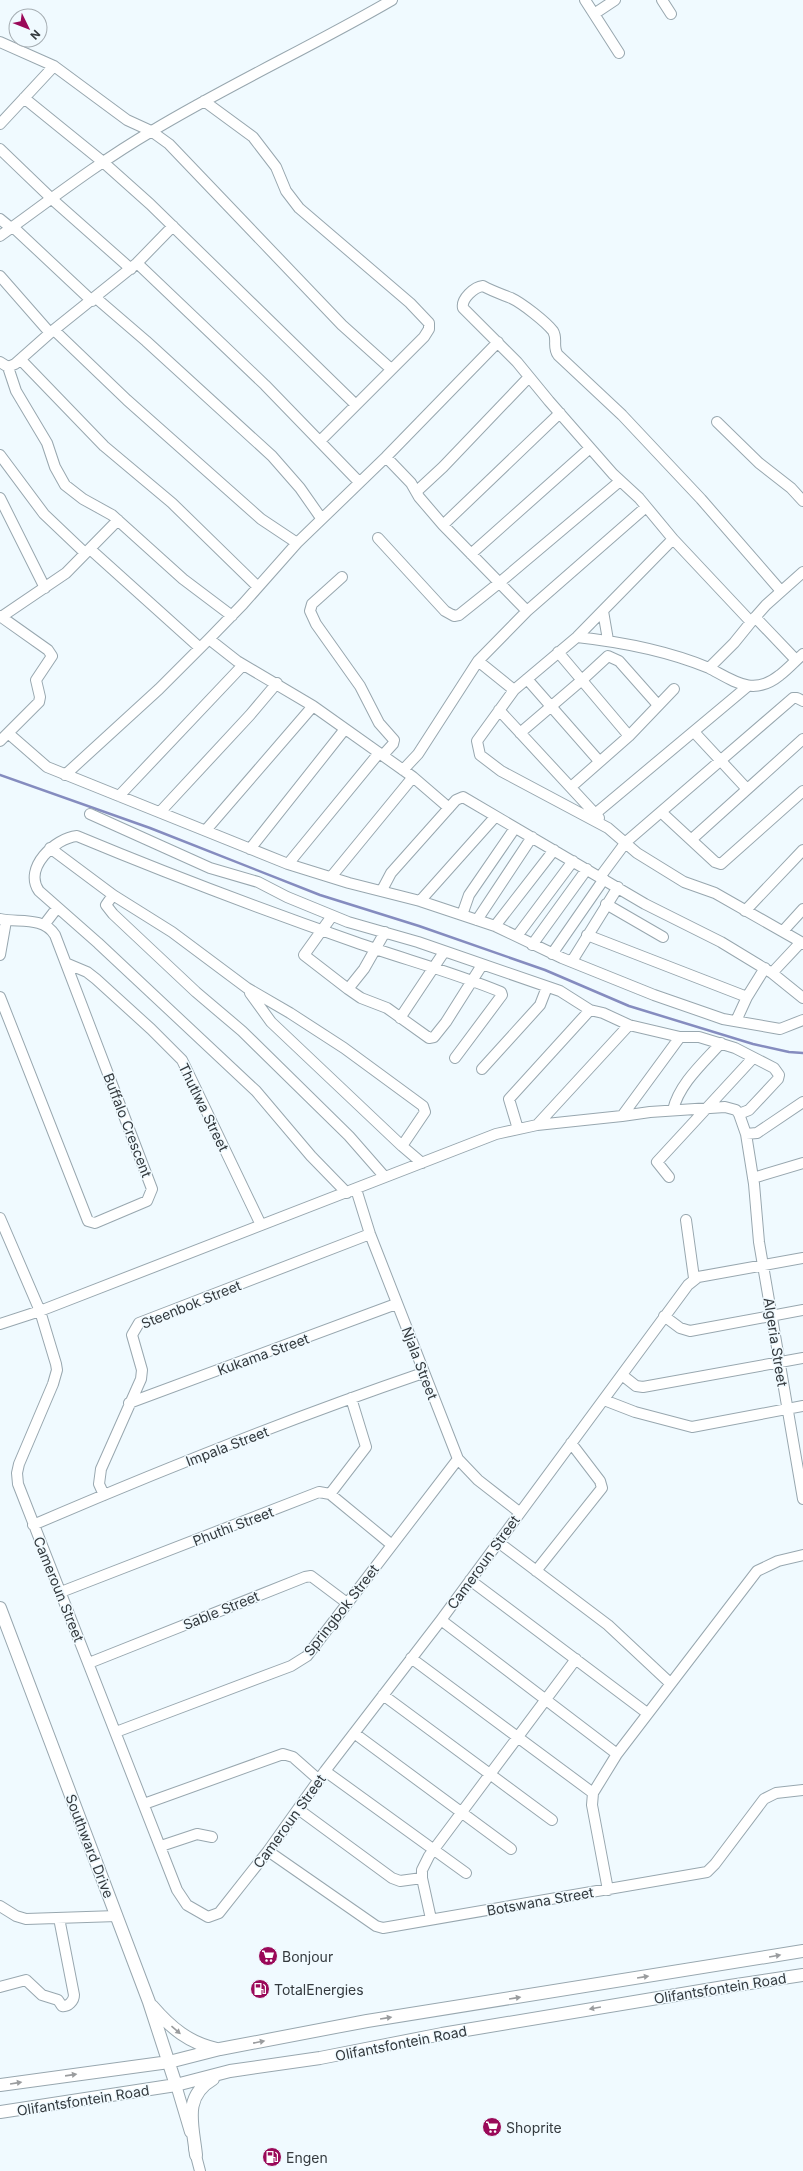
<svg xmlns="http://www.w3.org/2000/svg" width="803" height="2171" viewBox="0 0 803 2171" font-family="Inter,sans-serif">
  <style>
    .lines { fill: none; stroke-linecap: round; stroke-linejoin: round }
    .stream { stroke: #858cbf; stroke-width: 2.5 }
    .minor-casing { stroke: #98a7af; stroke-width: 12 }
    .major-casing { stroke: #98a7af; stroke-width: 14 }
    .minor { stroke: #fff; stroke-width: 10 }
    .major { stroke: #fff; stroke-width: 12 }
    .oneway { fill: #9a9c9e }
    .labels { text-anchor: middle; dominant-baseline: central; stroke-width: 3; stroke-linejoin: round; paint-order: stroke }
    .street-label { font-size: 14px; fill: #343a3e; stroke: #f0faff }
    .poi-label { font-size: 14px; fill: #343a3e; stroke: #f0faff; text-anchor: start }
  </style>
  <rect width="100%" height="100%" fill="#f0faff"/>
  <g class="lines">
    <path class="stream" d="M0 775 150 828 320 895 419 926 545 970 629 1006 753 1044 789 1052 803 1053"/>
    <defs>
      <path id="minor" d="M585 0 619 53
        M662 0 671 14
        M594 14 615 0
        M0 42 54 66 127 120 151 131 169 144 342 325 391 369
        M24 98 103 162 150 204 355 404
        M204 101 253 137 276 167 286 191 299 208 410 303 429 323V329L424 337 320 441
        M0 124 54 66
        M0 149 53 200 131 269
        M0 219 11 228
        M173 226 137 263 265 385 359 482
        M13 227 92 301
        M0 236C50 200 99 162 152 131 230 84 313 46 392 0
        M0 276 50 333
        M96 298 146 341 272 456 300 488 321 518
        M54 330 127 400 261 519 297 543
        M21 360 104 446 172 503 258 587
        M0 362 8 367 15 364 50 333 136 264
        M8 367 16 391 47 443 55 467 65 485 83 499 112 515 183 579 232 616
        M717 422 759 463 791 488 803 501
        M0 455 44 514 85 553
        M386 457 411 483 419 497 443 525 527 611
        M416 492 443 467 529 377
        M0 498 45 588
        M443 525 560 413
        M378 538 445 611 454 616 459 615 499 583 620 481
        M673 539 639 498 613 474 549 401 517 362 463 308C461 299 474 287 483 286 492 291 501 294 511 298 522 303 546 322 553 331 558 339 552 347 558 355L622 415 701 499 781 591
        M90 549 200 648
        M471 554 590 448
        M342 577 312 604 310 611 316 624 360 686 379 723 394 740 393 744 383 755
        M603 611 608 640
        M0 616 48 650 52 656 36 680 40 697 39 702 0 741
        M1 617 66 573 118 520
        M755 617 796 660
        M577 637C622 642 666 650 709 668L734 643 751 622
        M209 639 237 661 313 706 413 777 331 877
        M558 652 629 736
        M478 661 514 690
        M709 668C734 681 753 697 780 675 788 669 795 661 803 654
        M527 679 599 761
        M499 710 599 818
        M694 732 747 789
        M8 733 47 767 288 864 349 883 420 901 495 926 562 958 654 995 723 1019 780 1029 803 1020
        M520 733 582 680 608 656 619 661 658 705
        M403 770 418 754 478 661 527 611 646 507
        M65 775 159 689 209 639 243 604 297 543 386 457 498 342
        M413 777 449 808
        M571 787 629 736 674 689
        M119 796 243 665
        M160 812 250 715 277 683
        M661 812 715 862 721 864 803 791
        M90 814 210 868 258 882 287 897 348 922 418 942 560 991 590 1010 603 1013 629 1025 680 1037H699L735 1048 774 1068 779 1075 778 1079 749 1110 739 1114
        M595 814 748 686
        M206 830 313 706
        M692 839 803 739
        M50 848 113 895 172 932 247 988 290 1013 344 1048 423 1106 425 1112 402 1146 422 1163
        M250 849 345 729
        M288 864 379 753
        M600 877 626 842 793 698H797L803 701
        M382 890 391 873 456 800 463 797 645 904 721 942 772 973 801 942 803 944
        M113 895 106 905 113 914 196 992 242 1031 349 1136 384 1176
        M420 901 495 817
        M606 904 663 937
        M745 911 803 850
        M462 915 469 895 515 828
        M332 916 304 955 348 989
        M0 919C18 923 43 916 55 935L152 1189 147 1201 95 1223 88 1221 0 997
        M477 920 532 837
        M44 925 57 908
        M495 926 554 850
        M783 931 803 909
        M385 932 364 969 348 989 361 998 387 1008 429 1038 434 1037 446 1022 482 965
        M587 935 747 997 736 1021
        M517 936 573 861
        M801 942 715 893 684 882 637 853 608 828 501 771 480 755 477 741 514 690 577 637 673 539 751 622 766 605 803 572
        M532 945 587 869
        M552 954 604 879
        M0 955 6 921
        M572 961 618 887
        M68 964 87 972 96 979 151 1029 182 1060 261 1225
        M772 973 803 998
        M250 993 271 1022 402 1146
        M747 997 765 968
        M400 1018 444 952
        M482 1069 540 1005 547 987
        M673 1110C679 1084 703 1063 721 1043
        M622 1116 650 1112 725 1107 736 1110 739 1114 746 1134 754 1184 759 1242 803 1499
        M537 1125 629 1025
        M518 1129 509 1099 590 1010
        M746 1134 757 1133 803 1102
        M669 1177 657 1162 753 1058
        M753 1178 803 1163
        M356 1189 370 1234 458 1459 478 1480 519 1512
        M347 1193 311 1156 256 1091 98 943 39 891C23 868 55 838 77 836 168 874 261 909 355 942 403 959 453 972 501 992L502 995 455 1058
        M0 1218 40 1311 56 1364 57 1370 53 1384 19 1464 17 1473 18 1484 177 1890 187 1905 208 1917 219 1913 268 1851 325 1771 441 1620 688 1285 698 1277 803 1258
        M686 1220 694 1278
        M664 1316 680 1328 690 1331 803 1310
        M0 1324 40 1311 496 1134 537 1125 622 1116 680 1037
        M622 1375 636 1386 643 1387 803 1358
        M604 1400 635 1412 692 1427 803 1406
        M129 1403 396 1304
        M330 1494 366 1447 351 1398
        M104 1495 99 1484 101 1469 141 1379 142 1370 132 1335 139 1323 370 1234
        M33 1525C161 1470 291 1418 423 1373
        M498 1542 608 1625 670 1683
        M536 1571 602 1488 600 1481 571 1443
        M470 1580 647 1713
        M61 1592 319 1492 330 1494 392 1545
        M441 1620 617 1754
        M411 1658 593 1793
        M89 1663 305 1577 311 1576 347 1603
        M383 1695 552 1820
        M116 1732 291 1666 307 1656 458 1459
        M354 1733 511 1849
        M325 1771 466 1873
        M144 1804 283 1754 293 1757 319 1780
        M298 1809 392 1878 400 1881 422 1878 431 1919
        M161 1846 197 1834 212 1837
        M268 1851 376 1926 383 1928 707 1872 715 1864 764 1799 776 1793 803 1790
        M422 1878V1870L429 1856 576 1659
        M608 1890 592 1805 593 1793 617 1754 757 1571 778 1561 803 1555
        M0 1906 16 1916 26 1919 117 1916
        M0 1987 26 1980 42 1995 58 2000 62 2006C68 2007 74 2001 74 1995L59 1918
        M176 2085 190 2132
        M194 2148 200 2171"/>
      <path id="major" d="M0 1608 149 2002 176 2085
        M152 2006C171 2028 189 2043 217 2049
        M0 2085 169 2062 220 2049 367 2021 803 1951
        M0 2112 176 2085 230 2071 320 2058 442 2034 730 1986 803 1975
        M196 2155C193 2125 182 2097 213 2079"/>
    </defs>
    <use href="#minor" class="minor-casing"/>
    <use href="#major" class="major-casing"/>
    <use href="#minor" class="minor"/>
    <use href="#major" class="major"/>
  </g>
  <defs><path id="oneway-solid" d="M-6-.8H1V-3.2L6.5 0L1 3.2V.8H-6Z"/></defs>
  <g class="oneway">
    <use href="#oneway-solid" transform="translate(775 1956) rotate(-10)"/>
    <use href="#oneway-solid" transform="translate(643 1977) rotate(-9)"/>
    <use href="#oneway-solid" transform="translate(515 1998) rotate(-9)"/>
    <use href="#oneway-solid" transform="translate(595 2008) rotate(170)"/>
    <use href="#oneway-solid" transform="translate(386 2018) rotate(-9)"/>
    <use href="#oneway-solid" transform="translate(176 2030) rotate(41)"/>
    <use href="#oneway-solid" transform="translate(259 2042) rotate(-11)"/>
    <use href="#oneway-solid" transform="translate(71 2075) rotate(-8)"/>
    <use href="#oneway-solid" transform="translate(16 2083) rotate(-9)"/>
  </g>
  <defs>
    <symbol id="supermarket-disc" viewBox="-11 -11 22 22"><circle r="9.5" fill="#9a0959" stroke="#f0faff"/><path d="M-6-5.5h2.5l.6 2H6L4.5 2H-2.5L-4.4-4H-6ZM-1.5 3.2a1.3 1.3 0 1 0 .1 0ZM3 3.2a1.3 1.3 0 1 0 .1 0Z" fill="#fff"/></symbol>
    <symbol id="fuel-disc" viewBox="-11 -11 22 22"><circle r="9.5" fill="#9a0959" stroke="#f0faff"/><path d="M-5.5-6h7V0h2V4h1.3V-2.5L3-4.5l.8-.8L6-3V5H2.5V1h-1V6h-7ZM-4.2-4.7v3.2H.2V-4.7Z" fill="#fff"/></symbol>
  </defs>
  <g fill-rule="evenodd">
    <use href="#supermarket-disc" x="257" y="1945" width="22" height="22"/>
    <use href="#fuel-disc" x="249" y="1978" width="22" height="22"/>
    <use href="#supermarket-disc" x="481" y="2116" width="22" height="22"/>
    <use href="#fuel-disc" x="261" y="2146" width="22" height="22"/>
  </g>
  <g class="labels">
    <g class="street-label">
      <text transform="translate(204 1107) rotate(64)">Thutlwa Street</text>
      <text transform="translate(128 1125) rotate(69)">Buffalo Crescent</text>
      <text transform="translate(191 1304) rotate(-22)">Steenbok Street</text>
      <text transform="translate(776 1342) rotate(81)">Algeria Street</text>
      <text transform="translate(263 1354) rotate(-20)">Kukama Street</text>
      <text transform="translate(420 1363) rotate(69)">Njala Street</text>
      <text transform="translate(227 1446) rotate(-21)">Impala Street</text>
      <text transform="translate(233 1526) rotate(-21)">Phuthi Street</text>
      <text transform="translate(483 1562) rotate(-54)">Cameroun Street</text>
      <text transform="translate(59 1589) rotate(68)">Cameroun Street</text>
      <text transform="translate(221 1610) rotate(-22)">Sable Street</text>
      <text transform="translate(341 1610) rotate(-52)">Springbok Street</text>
      <text transform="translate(289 1821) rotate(-54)">Cameroun Street</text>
      <text transform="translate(90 1846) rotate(69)">Southward Drive</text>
      <text transform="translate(540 1901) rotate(-10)">Botswana Street</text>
      <text transform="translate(720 1988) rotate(-9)">Olifantsfontein Road</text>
      <text transform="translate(401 2043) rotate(-11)">Olifantsfontein Road</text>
      <text transform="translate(83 2100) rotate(-9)">Olifantsfontein Road</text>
    </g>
    <g class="poi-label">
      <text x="282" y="1956">Bonjour</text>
      <text x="274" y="1989">TotalEnergies</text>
      <text x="506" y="2127">Shoprite</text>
      <text x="286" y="2157">Engen</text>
    </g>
  </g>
  <g transform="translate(28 28) rotate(133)"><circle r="19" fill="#f0faff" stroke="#a5adb2"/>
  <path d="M0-3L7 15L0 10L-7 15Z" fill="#9a0959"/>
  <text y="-6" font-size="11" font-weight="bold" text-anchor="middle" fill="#343a3e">N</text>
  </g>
</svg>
